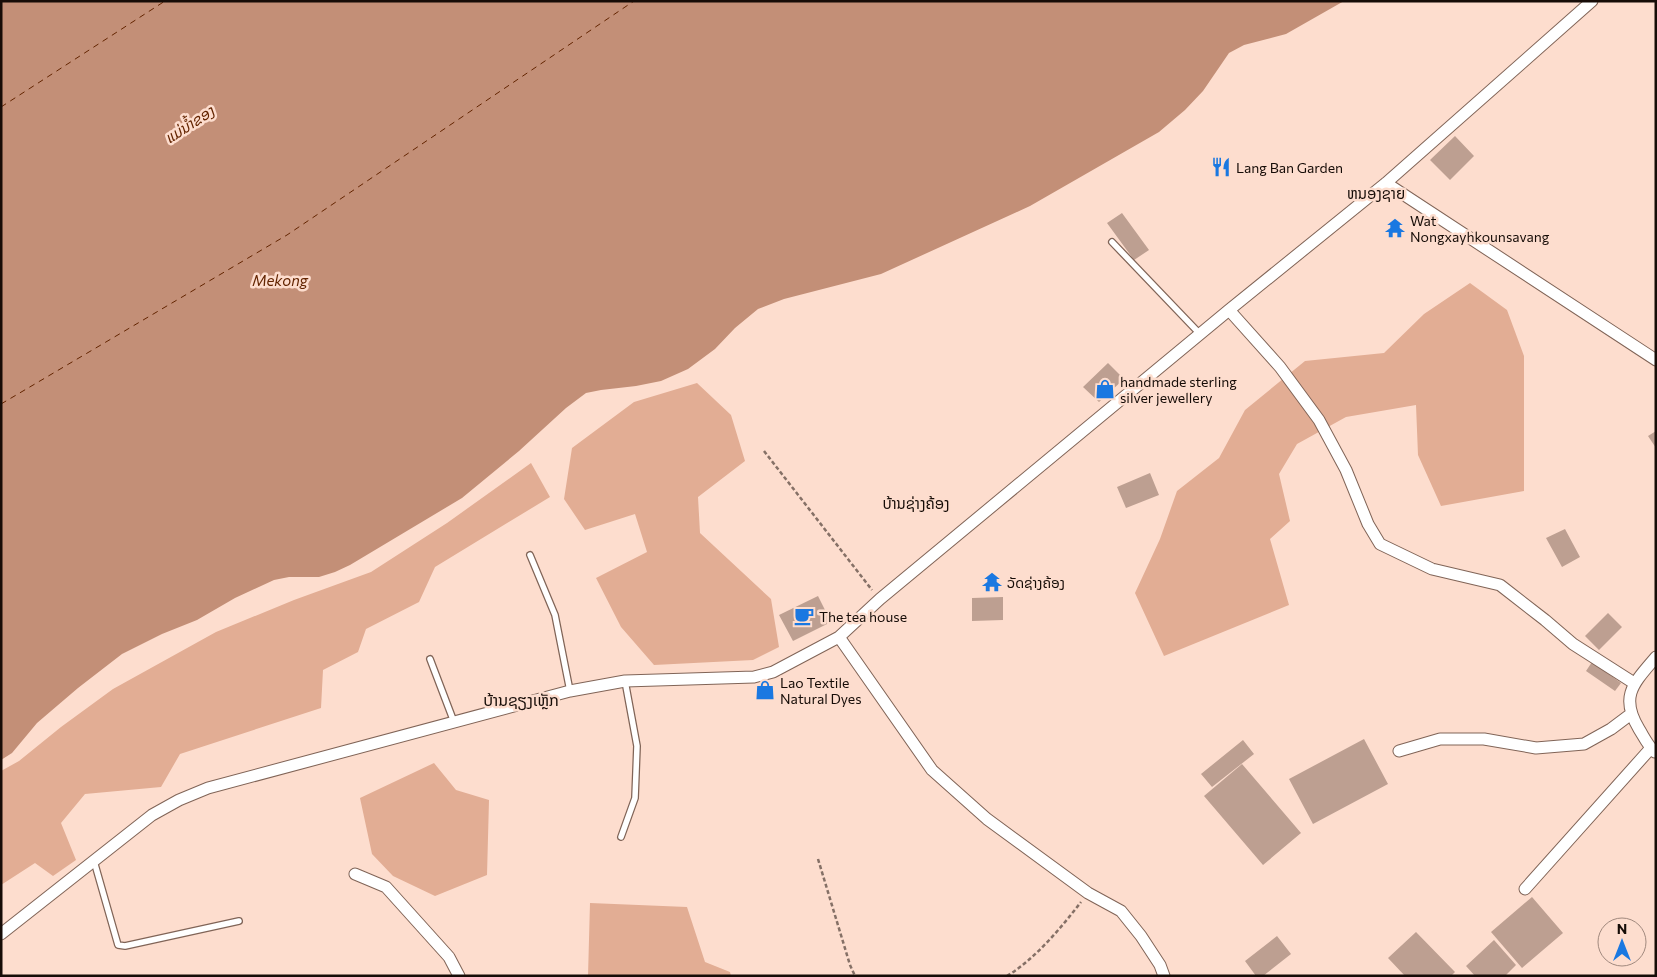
<svg xmlns="http://www.w3.org/2000/svg" width="1657" height="977" viewBox="0 0 1657 977" font-family="Commissioner,'Noto Sans Lao',sans-serif">
  <style>
    .green { fill: #e2ad94 }
    .water { fill: #c38f77 }
    .lines { fill: none; stroke-linecap: round; stroke-linejoin: round }
    .ferry { stroke: #632400; stroke-width: 1; stroke-dasharray: 6 5; stroke-linecap: butt }
    .building { fill: #bd9f91 }
    .lane-casing { stroke: #806457; stroke-width: 8 }
    .street-casing { stroke: #806457; stroke-width: 13 }
    .path { stroke: #857066; stroke-width: 2.5; stroke-dasharray: 4 2.5; stroke-linecap: butt }
    .lane { stroke: #fff; stroke-width: 5.5 }
    .street { stroke: #fff; stroke-width: 11 }
    .labels { text-anchor: middle; dominant-baseline: central; stroke-width: 5; stroke-linejoin: round; paint-order: stroke }
    .poi-label { font-size: 14px; fill: #160c07; stroke: #fdddce; text-anchor: start }
    .water-label { font-size: 15px; font-style: italic; fill: #632400; stroke: #fdddce }
    .neighbourhood-label { font-size: 15px; fill: #160c07; stroke: #fdddce }
    .quarter-label { font-size: 16px; fill: #160c07; stroke: #fdddce }
  </style>
  <rect width="100%" height="100%" fill="#fdddce"/>
  <path class="green" d="M1470 283 1507 310 1524 356V491L1441 506 1418 455 1416 405 1346 417 1297 444 1279 474 1290 521 1270 539 1289 605 1164 656 1135 593 1160 539 1177 491 1219 458 1245 410 1305 361 1384 353 1424 314Z
    M697 383 731 415 745 461 698 497 700 533 771 599 779 647 753 660 654 665 621 627 596 578 647 552 635 514 585 530 564 499 572 448 634 402Z
    M531 463 550 497 435 567 419 602 366 629 358 652 323 670 321 708 180 754 161 787 85 794 61 823 76 860 53 876 35 863 1 885V771L19 761 61 727 113 689 216 632 294 600 371 572 447 523Z
    M434 763 456 790 489 800 487 875 435 896 393 876 372 854 360 798Z
    M590 903 687 907 705 962 730 972 731 976H588Z"/>
  <path class="water" d="M1 1H1344L1286 34 1244 45 1229 53 1203 91 1185 110 1159 132 1030 206 881 274 784 299 758 309 735 328 715 349 688 369 661 381 636 386 601 390 586 393 566 408 519 451 462 498 350 565 335 572 319 577H289L274 580 235 598 197 620 162 634 122 654 78 688 37 723 12 753 1 760Z"/>
  <g class="lines">
    <path class="ferry" d="M1 107 165 1
      M1 404 287 235 634 1"/>
  </g>
  <path class="building" d="M1455 136 1474 156 1450 180 1430 160Z
    M1122 213 1149 250 1134 260 1107 223Z
    M1108 363 1124 379 1099 402 1083 387Z
    M1656 431V448L1648 436Z
    M1150 473 1159 495 1126 508 1117 487Z
    M1565 529 1580 557 1562 567 1546 538Z
    M818 596 831 622 793 641 779 615Z
    M1003 597V620L972 621V598Z
    M1608 613 1622 627 1599 650 1585 636Z
    M1592 662 1621 683 1615 691 1586 671Z
    M1364 739 1388 784 1313 824 1289 779Z
    M1243 740 1254 754 1212 787 1201 774Z
    M1242 764 1301 833 1263 865 1204 796Z
    M1532 897 1563 933 1522 968 1491 932Z
    M1416 932 1455 972 1451 976H1405L1388 958Z
    M1277 936 1291 954 1263 976H1256L1245 961Z
    M1494 940 1516 965 1505 976H1475L1466 966Z"/>
  <g class="lines">
    <defs>
      <path id="lane" d="M1112 242 1200 334
        M530 555 555 615 570 691
        M430 659 454 722
        M621 837 635 798 637 746 625 681
        M94 861 118 945 125 946 239 921"/>
      <path id="street" d="M1386 183 1656 360
        M1229 310 1280 367 1319 420 1346 470 1368 524 1380 544 1432 569 1500 585 1545 620 1573 644 1634 683
        M839 637 932 770 987 819 1088 893 1121 911 1141 936 1160 965 1164 976
        M1399 751 1440 739H1484L1536 748 1584 744 1611 729 1631 714
        M1655 752C1648 746 1644 737 1639 729 1619 696 1634 683 1656 657
        M355 874 386 887 449 957 459 976
        M1525 889 1651 748
        M1 934 152 815 179 800 208 788 570 691 625 681 754 677 773 672 839 637 880 599 1229 310 1386 183 1592 1"/>
    </defs>
    <use href="#lane" class="lane-casing"/>
    <use href="#street" class="street-casing"/>
    <path class="path" d="M764 451 872 590
      M818 859 850 965 855 976
      M1007 976C1036 958 1060 929 1081 902"/>
    <use href="#lane" class="lane"/>
    <use href="#street" class="street"/>
  </g>
  <defs>
    <symbol id="restaurant-bare" viewBox="-9 -9 18 18"><path d="M-5-6h1v4h1v-4h1v4h1v-4h1v5L-1.5 .5V6h-2V.5L-5-1ZM5-6V6H3V1.5H1.5Q1.5-4 5-6Z" fill="#1a78e1" stroke="#fdddce" stroke-width="2.5" paint-order="stroke"/></symbol>
    <symbol id="temple-bare" viewBox="-9 -9 18 18"><path d="M0-6L5-2H3V0L6.5 2.5H4V6H1.5V3h-3V6H-4V2.5H-6.5L-3 0V-2H-5Z" fill="#1a78e1" stroke="#fdddce" stroke-width="2.5" paint-order="stroke"/></symbol>
    <symbol id="shop-bare" viewBox="-9 -9 18 18"><path d="M-5-2.5h2.3a2.7 3.5 0 0 1 5.4 0H5L5.5 6h-11ZM-1.5-2.5h3a1.5 2.3 0 0 0-3 0Z" fill="#1a78e1" stroke="#fdddce" stroke-width="2.5" paint-order="stroke"/></symbol>
    <symbol id="cafe-bare" viewBox="-9 -9 18 18"><path d="M-5.5-4.5H6V0H3Q3 3.5 0 3.5H-2.5Q-5.5 3.5-5.5 0ZM3-3.2v2h1.7v-2ZM-6 4.5H4V6H-6Z" fill="#1a78e1" stroke="#fdddce" stroke-width="2.5" paint-order="stroke"/></symbol>
  </defs>
  <g fill-rule="evenodd">
    <use href="#restaurant-bare" x="1207" y="153" width="28" height="28"/>
    <use href="#temple-bare" x="1381" y="214" width="28" height="28"/>
    <use href="#shop-bare" x="1091" y="375" width="28" height="28"/>
    <use href="#temple-bare" x="978" y="568" width="28" height="28"/>
    <use href="#cafe-bare" x="790" y="602" width="28" height="28"/>
    <use href="#shop-bare" x="751" y="676" width="28" height="28"/>
  </g>
  <g class="labels">
    <g class="poi-label">
      <text x="1236" y="167">Lang Ban Garden</text>
      <text x="1410" y="220">Wat<tspan x="1410" dy="16">Nongxayhkounsavang</tspan></text>
      <text x="1120" y="381">handmade sterling<tspan x="1120" dy="16">silver jewellery</tspan></text>
      <text x="1007" y="582">ວັດຊ່າງຄ້ອງ</text>
      <text x="819" y="616">The tea house</text>
      <text x="780" y="682">Lao Textile<tspan x="780" dy="16">Natural Dyes</tspan></text>
    </g>
    <g class="water-label">
      <text transform="translate(189 124) rotate(-33)">ແມ່ນ້ຳຂອງ</text>
      <text x="280" y="280">Mekong</text>
    </g>
    <g class="neighbourhood-label">
      <text x="1376" y="193">ຫນອງຊາຍ</text>
      <text x="916" y="503">ບ້ານຊ່າງຄ້ອງ</text>
    </g>
    <g class="quarter-label">
      <text x="521" y="699">ບ້ານຊຽງເຫຼັກ</text>
    </g>
  </g>
  <rect width="1657" height="977" fill="none" stroke="#160c07" stroke-width="5"/>
  <g transform="translate(1622 942)"><circle r="24" fill="#fdddce" stroke="#a1897e"/>
  <path d="M0-4L9 19L0 12L-9 19Z" fill="#1a78e1"/>
  <text y="-8" font-size="14" font-weight="bold" text-anchor="middle" fill="#160c07">N</text>
  </g>
</svg>
